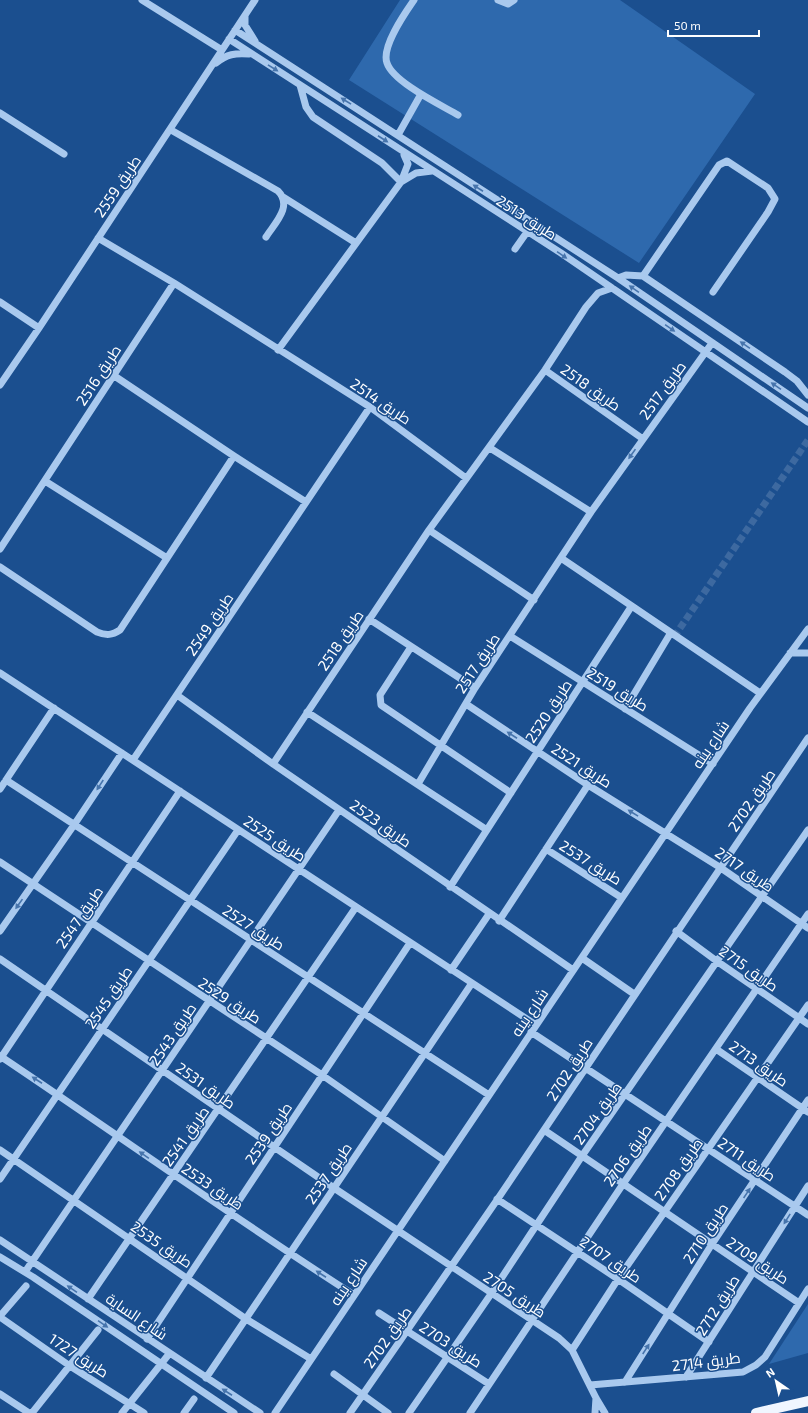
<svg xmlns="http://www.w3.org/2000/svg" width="808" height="1413" viewBox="0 0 808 1413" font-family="'Exo 2',Cairo,sans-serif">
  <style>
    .green { fill: #2e69ad }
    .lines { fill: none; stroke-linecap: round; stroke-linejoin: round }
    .minor-tunnel { stroke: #3d69a0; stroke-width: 7; stroke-dasharray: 7 3.5; stroke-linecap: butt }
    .minor { stroke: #a9c9ee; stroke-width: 7 }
    .major { stroke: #f0f6ff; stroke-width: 10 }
    .oneway { fill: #4674ac }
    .labels { text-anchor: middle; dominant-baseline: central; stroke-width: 3; stroke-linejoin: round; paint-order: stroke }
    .street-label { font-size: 15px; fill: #fff; stroke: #1b4f8f }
  </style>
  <rect width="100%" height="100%" fill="#1b4f8f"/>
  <path class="green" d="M400 0H620L755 94 639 263 349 80Z
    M808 1304V1353L769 1364Z"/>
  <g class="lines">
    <path class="minor-tunnel" d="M674 637 808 440"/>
    <path class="minor" d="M142 0 222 50
      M414 0C405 13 381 47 387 63 393 82 441 105 458 115
      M498 0 508 4 514 0
      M245 16V25L255 41
      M235 30 618 278 808 408
      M229 39 561 253 808 422
      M216 63C227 54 235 53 249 54
      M300 85 306 107 313 117 382 163 401 182
      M0 113 64 154
      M171 130 278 191C293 206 275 223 266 237
      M398 135 421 94
      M401 182 416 173 432 171
      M283 197 356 243
      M98 238 174 283 370 407 466 478
      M515 249 527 232
      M643 276 719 165 727 161 768 188 775 199 768 212 713 292
      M618 278 626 275 643 276 785 372 797 381 808 395
      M0 302 39 328
      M278 350 401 182 408 164 404 155
      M545 370 643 439
      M113 375 234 456 306 502
      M0 385 39 328 255 0
      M490 448 591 512
      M45 481 167 558
      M429 530 534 600
      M0 549 174 283
      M561 558 760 693
      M0 567 97 632C107 636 112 635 120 630L234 456
      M369 619 475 688
      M510 636 713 764
      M411 647 380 695 381 705 511 793
      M790 653H808
      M0 673 536 1025
      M177 695 273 764 573 970
      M466 704 588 785 721 868 808 928
      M625 709 670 634
      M307 712 487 830
      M133 760 370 407
      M273 764 429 530 545 370 586 307 598 293 612 288
      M6 780 489 1095
      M418 784 475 688 591 512 712 343
      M0 789 54 708
      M546 849 622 898
      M0 862 322 1075 445 1161
      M450 887 631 607
      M499 921 588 785
      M0 931 74 825 122 753
      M676 931 718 962 808 1024
      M582 958 634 994
      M0 959 334 1188 559 1338 572 1350 596 1398 605 1413
      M451 970 489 914
      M531 1032 808 1215
      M716 1049 808 1112
      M0 1056C118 1135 234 1218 354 1295
      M0 1059 180 791
      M544 1130 799 1303
      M0 1150 246 1319 311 1359
      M0 1179 238 830
      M497 1199 618 1279 709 1342
      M0 1240 260 1413
      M0 1257 33 1277 234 1413
      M25 1272 339 810
      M88 1299 356 907
      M379 1313 489 1384
      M0 1316 26 1286
      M0 1317 70 1366 144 1413
      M147 1339 410 943
      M572 1350 618 1279 808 1005
      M334 1374 388 1413
      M686 1377 808 1186
      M206 1378 472 983
      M625 1382 712 1244 808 1100
      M590 1385 743 1372 756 1365 765 1357 808 1289
      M0 1394 29 1413
      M32 1413 98 1330
      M122 1413 169 1354
      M184 1413 194 1399
      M275 1413 750 708 808 629
      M350 1413C399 1342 448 1272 497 1200 601 1046 703 892 808 738
      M409 1413 491 1294 582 1156 808 830
      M470 1413 623 1184 808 914
      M595 1413 596 1398"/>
    <path class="major" d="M756 1413 808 1401"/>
  </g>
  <defs><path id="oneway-solid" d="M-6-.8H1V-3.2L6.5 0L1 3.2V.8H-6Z"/></defs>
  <g class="oneway">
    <use href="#oneway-solid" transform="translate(273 68) rotate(32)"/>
    <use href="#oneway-solid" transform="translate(346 101) rotate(-148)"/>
    <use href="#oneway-solid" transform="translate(383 139) rotate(33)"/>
    <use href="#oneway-solid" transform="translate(478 188) rotate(-147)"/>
    <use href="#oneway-solid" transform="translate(562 255) rotate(34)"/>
    <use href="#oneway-solid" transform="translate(634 289) rotate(-145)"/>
    <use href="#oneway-solid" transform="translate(670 328) rotate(35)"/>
    <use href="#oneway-solid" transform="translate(745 345) rotate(-146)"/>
    <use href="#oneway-solid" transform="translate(776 386) rotate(-146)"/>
    <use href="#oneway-solid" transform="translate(632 454) rotate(125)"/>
    <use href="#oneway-solid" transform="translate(512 735) rotate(-147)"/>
    <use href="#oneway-solid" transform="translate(100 785) rotate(123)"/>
    <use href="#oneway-solid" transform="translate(633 813) rotate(-148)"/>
    <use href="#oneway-solid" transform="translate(19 904) rotate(125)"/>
    <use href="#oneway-solid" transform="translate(37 1080) rotate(-147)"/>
    <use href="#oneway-solid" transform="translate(144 1155) rotate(-145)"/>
    <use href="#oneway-solid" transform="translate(747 1193) rotate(-56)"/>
    <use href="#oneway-solid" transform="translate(787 1219) rotate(122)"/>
    <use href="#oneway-solid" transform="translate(321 1274) rotate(-147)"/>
    <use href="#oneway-solid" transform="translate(72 1289) rotate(-146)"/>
    <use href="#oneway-solid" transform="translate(103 1324) rotate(34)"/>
    <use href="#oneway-solid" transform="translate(646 1349) rotate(-57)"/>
    <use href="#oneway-solid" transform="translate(227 1392) rotate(-147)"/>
  </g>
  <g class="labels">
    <g class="street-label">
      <text transform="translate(117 186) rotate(-56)">طريق 2559</text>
      <text transform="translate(527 217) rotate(33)">طريق 2513</text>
      <text transform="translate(98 375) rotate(-57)">طريق 2516</text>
      <text transform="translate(591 387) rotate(35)">طريق 2518</text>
      <text transform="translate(662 390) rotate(-54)">طريق 2517</text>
      <text transform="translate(381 401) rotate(34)">طريق 2514</text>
      <text transform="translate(209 624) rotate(-56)">طريق 2549</text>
      <text transform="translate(340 640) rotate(-56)">طريق 2518</text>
      <text transform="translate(477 663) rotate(-57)">طريق 2517</text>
      <text transform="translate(618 689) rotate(32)">طريق 2519</text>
      <text transform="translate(548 711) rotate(-57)">طريق 2520</text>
      <text transform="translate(710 744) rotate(-56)">شارع بينه</text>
      <text transform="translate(582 765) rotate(33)">طريق 2521</text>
      <text transform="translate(751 800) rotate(-56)">طريق 2702</text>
      <text transform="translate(381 823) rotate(35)">طريق 2523</text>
      <text transform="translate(275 838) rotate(33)">طريق 2525</text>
      <text transform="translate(591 862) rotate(32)">طريق 2537</text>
      <text transform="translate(745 869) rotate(34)">طريق 2717</text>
      <text transform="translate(79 917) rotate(-56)">طريق 2547</text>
      <text transform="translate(254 927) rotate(33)">طريق 2527</text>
      <text transform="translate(749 968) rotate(35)">طريق 2715</text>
      <text transform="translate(108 997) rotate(-56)">طريق 2545</text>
      <text transform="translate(230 1000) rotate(33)">طريق 2529</text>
      <text transform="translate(529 1012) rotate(-56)">شارع بينه</text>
      <text transform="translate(172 1034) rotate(-56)">طريق 2543</text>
      <text transform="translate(759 1063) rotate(35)">طريق 2713</text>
      <text transform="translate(569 1069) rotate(-57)">طريق 2702</text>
      <text transform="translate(206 1085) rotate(35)">طريق 2531</text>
      <text transform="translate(597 1113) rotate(-55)">طريق 2704</text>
      <text transform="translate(268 1133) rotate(-56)">طريق 2539</text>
      <text transform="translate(185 1136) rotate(-55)">طريق 2541</text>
      <text transform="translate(627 1155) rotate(-55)">طريق 2706</text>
      <text transform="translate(747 1159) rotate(34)">طريق 2711</text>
      <text transform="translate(678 1169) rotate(-55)">طريق 2708</text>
      <text transform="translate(328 1173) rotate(-56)">طريق 2537</text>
      <text transform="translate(213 1186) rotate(34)">طريق 2533</text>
      <text transform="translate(705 1233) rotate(-57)">طريق 2710</text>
      <text transform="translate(162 1244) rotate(34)">طريق 2535</text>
      <text transform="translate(611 1259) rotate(34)">طريق 2707</text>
      <text transform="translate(758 1260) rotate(34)">طريق 2709</text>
      <text transform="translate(348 1281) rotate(-56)">شارع بينه</text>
      <text transform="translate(515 1294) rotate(33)">طريق 2705</text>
      <text transform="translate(717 1305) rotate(-58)">طريق 2712</text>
      <text transform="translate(137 1316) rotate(34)">شارع الساية</text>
      <text transform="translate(387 1337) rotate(-55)">طريق 2702</text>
      <text transform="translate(451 1344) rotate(33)">طريق 2703</text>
      <text transform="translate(79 1355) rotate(33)">طريق 1727</text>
      <text transform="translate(706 1361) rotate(-7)">طريق 2714</text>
    </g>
  </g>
  <g transform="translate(776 1381) rotate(326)" stroke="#1b4f8f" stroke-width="3" paint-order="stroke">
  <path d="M0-3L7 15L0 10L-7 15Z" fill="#ffffff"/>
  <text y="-6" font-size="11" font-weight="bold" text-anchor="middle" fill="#ffffff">N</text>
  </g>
  <path d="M668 30v6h91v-6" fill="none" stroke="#ffffff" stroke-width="2"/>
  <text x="674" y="30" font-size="12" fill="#ffffff" stroke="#1b4f8f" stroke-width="3" paint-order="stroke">50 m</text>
</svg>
